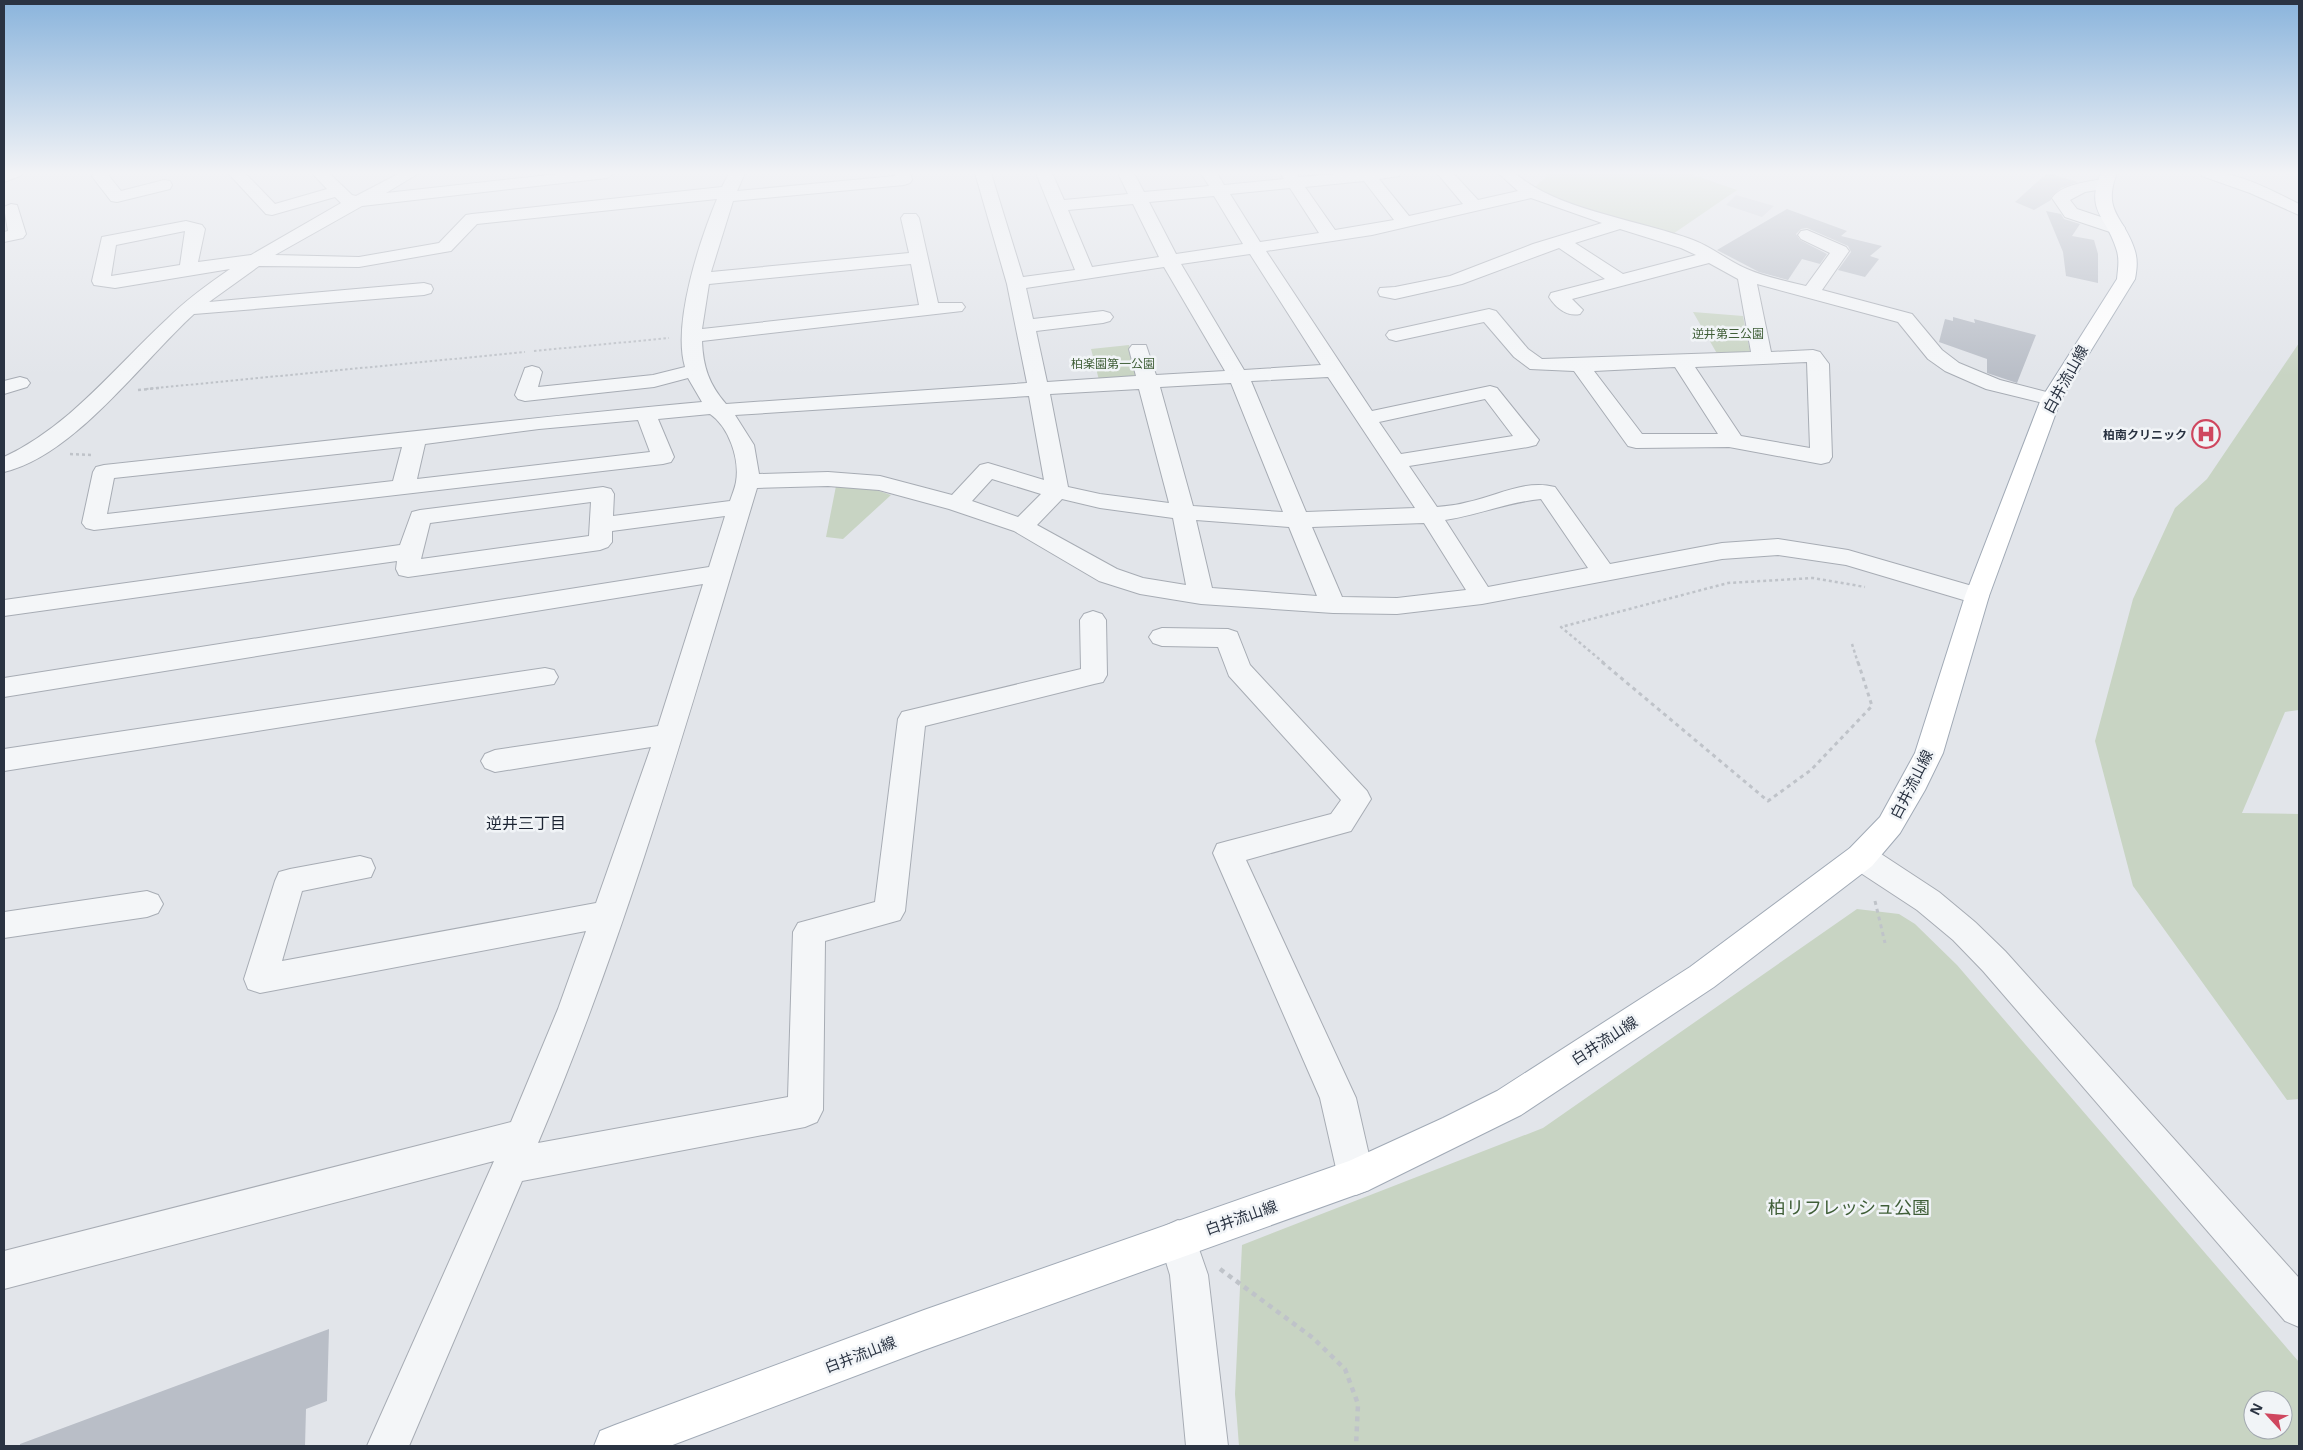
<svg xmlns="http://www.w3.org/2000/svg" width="2303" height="1450" viewBox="0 0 2303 1450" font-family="'Noto Sans','Noto Sans JP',sans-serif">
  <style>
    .built { fill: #d0d4dc }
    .green { fill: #c8d4c3; fill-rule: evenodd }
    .building { fill: #b9bec7 }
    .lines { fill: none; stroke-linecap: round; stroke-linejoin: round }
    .minor-casing { stroke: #a7acb4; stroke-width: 2 }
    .major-casing { stroke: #a1aab6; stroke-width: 2 }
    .path-far3 { stroke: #bfc3c9; stroke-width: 2; stroke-dasharray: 2.5 2.5; stroke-linecap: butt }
    .path-far2 { stroke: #bfc3c9; stroke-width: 2.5; stroke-dasharray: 3 3; stroke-linecap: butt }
    .path-far1 { stroke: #bfc3c9; stroke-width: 3; stroke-dasharray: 4 4; stroke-linecap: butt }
    .path { stroke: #bfc3c9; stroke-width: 4.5; stroke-dasharray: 5 5; stroke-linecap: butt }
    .minor { fill: #f4f6f8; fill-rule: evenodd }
    .major { fill: #fff; fill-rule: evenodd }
    .labels { text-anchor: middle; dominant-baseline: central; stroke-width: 5; stroke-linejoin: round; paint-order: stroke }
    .far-park-label { font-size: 12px; fill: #3f5e37; stroke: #f1f4f7 }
    .far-poi-label { font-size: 12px; font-weight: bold; fill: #2a3342; stroke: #f1f4f7; text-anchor: end }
    .street-label { font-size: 15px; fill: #2a3342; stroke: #f1f4f7 }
    .neighbourhood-label { font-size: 16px; fill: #1c2433; stroke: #f1f4f7 }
    .near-park-label { font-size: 18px; fill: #3f5e37; stroke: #f1f4f7 }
  </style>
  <rect width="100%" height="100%" fill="#e2e5ea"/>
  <path class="built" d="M1736 195 1774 206 1762 217 1726 205Z"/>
  <path class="green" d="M1550 173H1688L1737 190 1670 236 1577 207 1533 189Z
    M1693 312 1743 316 1750 352 1745 355 1719 357Z
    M2299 343V710L2285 712 2242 813 2299 814V1099L2287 1100 2133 886 2095 741 2133 599 2175 508 2207 479Z
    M1129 345 1140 375 1135 378 1099 380 1091 349Z
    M836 486 876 490 891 495 843 539 826 537Z
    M1857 909 1899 914 1915 924 1957 965 2299 1362V1446H1239L1235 1394 1242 1245 1543 1128ZM2253 1400H2283V1430H2253Z"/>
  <path class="building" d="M2047 173 2078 182 2061 188 2051 197V200L2034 210 2015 202Z
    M1787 209 1847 231 1841 236 1882 246 1870 256 1879 259 1865 277 1838 270 1851 252 1848 246 1807 228 1801 229 1796 234 1800 240 1827 254 1820 264 1802 259 1788 280 1759 272 1717 250Z
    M2046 211 2061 214 2064 219 2080 224 2072 236 2094 240 2098 254V283L2066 276 2063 252Z
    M1953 317 1975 323 1974 319 2036 335 2017 383 1987 373V359L1939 342 1945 319 1953 321Z
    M329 1329 327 1401 306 1409 305 1446H20V1444Z"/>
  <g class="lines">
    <defs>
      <path id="minor" d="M4 173H22L20 176 4 182Z
        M94 173H111L109 176 121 191 164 180 170 181 172 185 170 189 117 202 111 201 94 179 92 176Z
        M228 173H245L275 204 327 189 312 173H329L352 195 356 196 400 173H419L386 193 567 173H615L607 178 362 206 275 255 359 257 439 243 466 215 472 214 722 187 729 173H745L737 191 895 176 894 173H910L912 180 910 183 904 185 733 201 711 272 909 253 901 218 904 214H916L919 218 938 303H962L965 307 962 311 702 341C703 367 709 384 726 404L1027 383 1007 284 975 173H991L1023 277 1075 270 1036 173H1052L1064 200 1128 194 1118 173H1134L1144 192 1209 186 1201 173H1217L1224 185 1284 179 1280 173H1296L1299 177 1348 173H1401L1399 176 1379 179 1409 216 1463 204 1437 173H1453L1478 200 1518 191 1498 173H1515C1556 210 1640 220 1693 240 1712 247 1728 261 1747 269 1765 277 1786 281 1806 286L1830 253 1801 239 1798 235 1801 231 1807 230 1846 247 1849 251 1822 290 1912 314 1942 350 1959 363 2000 380 2058 395 2061 399 2058 403 2051 405 1986 389 1945 371 1928 359 1898 322 1757 284 1771 352 1813 350 1820 352 1829 364 1832 457 1829 462 1821 464 1729 447 1636 448 1628 446 1574 371 1530 369 1514 357 1484 322 1396 341 1389 339 1386 335 1389 331 1489 309 1496 311 1528 349 1542 359 1751 352 1738 279 1709 263 1572 299 1583 310 1580 314C1567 317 1556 308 1549 297L1551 293 1605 279 1559 248 1462 284 1395 299 1380 296 1378 292 1380 288 1395 287 1450 276 1533 244 1602 223 1531 198 1372 235 1266 251 1372 411 1490 386 1497 388 1539 440 1536 445 1528 447 1409 466 1437 507C1447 506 1458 505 1468 502 1497 496 1525 479 1555 487L1610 564 1722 543 1778 539 1848 550 1986 590 1989 596 1986 602 1977 604 1846 565 1778 555 1722 559 1482 604 1397 614 1333 613 1201 604 1140 594 1099 581 1014 531 949 509 879 490 828 486 757 488C691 707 628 932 538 1143L788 1097 793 932 798 923 875 902 898 719 902 712 1081 669 1080 620 1084 614 1093 611 1102 614 1106 620 1107 675 1103 682 1094 684 925 726 905 911 900 920 825 941 823 1110 817 1122 805 1127 522 1181 409 1446H367L494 1161 4 1289V1251L511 1122 558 1009 586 931 260 993 248 989 244 979 275 881 279 872 290 869 360 856 371 859 375 868 371 877 302 891 282 961 596 903 651 747 495 772 485 768 481 761 485 754 495 750 658 726 703 584 4 697V678L709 567 725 516 612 531V542L608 547 600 550 408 577 399 575 396 569 397 561 4 616V600L400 545 412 512 420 510 603 487 611 489 614 494 613 516 730 501C732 495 735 488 736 482 740 459 729 427 710 414L658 419 674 457 671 462 663 464 94 530 86 528 82 523 93 472 96 467 104 465C304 444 503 420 702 402L688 378 654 387 525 401 518 399 515 395 525 368 532 366 539 368 542 372 538 387 653 375 685 367C672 323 700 240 717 199L477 224 451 251 445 252 359 267 259 266 209 302 424 283 431 285 433 289 431 293 424 295 194 314C142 361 74 456 4 472V457C70 426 114 368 167 319 186 300 208 284 230 269L115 288 94 285 92 281 102 237 186 221 202 225 205 229 198 262 251 255 341 203 335 197 272 215 266 214ZM1364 181 1394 220 1335 230 1305 187ZM1290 188 1319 233 1260 242 1230 194ZM1214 196 1243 244 1176 254 1149 202ZM1133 204 1159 257 1092 267 1068 210ZM1620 229 1681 248 1696 255 1623 274 1575 243ZM185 231 180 265 111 276 116 245ZM1250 254 1321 365 1244 370 1181 264ZM911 264 919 305 702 329 709 284ZM1164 267 1225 371 1156 375 1146 345H1132L1129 349 1136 376 1047 382 1036 331 1103 323 1110 321 1113 317 1110 313 1103 311 1033 319 1026 288ZM1807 362 1810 448 1741 436 1695 367ZM1675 367 1718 434H1642L1594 371ZM1328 377 1415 508 1306 512 1251 381ZM1231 383 1283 512 1193 506 1160 387ZM1139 389 1169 503 1100 494 1068 487 1050 394ZM1029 396 1044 480 988 463 980 465 952 495 880 476 828 472 759 474 754 445 735 415ZM1485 399 1513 436 1401 454 1379 422ZM638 420 650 452 417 479 425 444 539 429ZM402 447 393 481 107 514 114 478ZM992 479 1041 494 1018 517 972 501ZM1062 499 1100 508 1173 518 1186 585 1143 578 1117 569 1037 525ZM1541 499 1588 568 1488 587 1445 520C1478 515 1508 502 1541 499ZM591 502 589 536 421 559 430 523ZM1196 520 1289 527 1317 596 1212 588ZM1424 523 1466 590 1397 598 1342 597 1312 527Z
        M2200 173C2234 169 2269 189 2299 204V215L2250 193 2202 176Z
        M2103 179 2109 180 2111 184 2109 188 2085 192 2070 200 2077 209 2122 224 2125 228 2122 232H2110L2065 217 2052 198C2062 184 2087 182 2103 179Z
        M11 204 17 205 26 234 23 238 4 242V232L8 231 4 207Z
        M20 377 27 379 30 383 27 387 4 394V381Z
        M1162 628 1228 629 1237 632 1250 665 1367 791 1371 799 1351 831 1246 860 1356 1098 1374 1177 1369 1190 1356 1195 1343 1190 1338 1177 1320 1098 1213 853 1217 844 1228 841 1331 814 1341 800 1229 676 1218 647 1162 646 1153 643 1149 637 1153 631Z
        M545 668 554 670 558 677 554 684 4 771V749Z
        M1861 845 1872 848 1939 892 1975 922 2005 951 2299 1278V1327L2285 1321 1983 971 1953 940 1917 910 1850 866 1846 857 1850 848Z
        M147 891 158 895 163 904 158 913 147 917 4 938V912Z
        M1178 1220 1191 1226 1208 1275 1228 1446H1186L1170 1275 1159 1239 1165 1226Z"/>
      <path id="major" d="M2101 173H2117C2102 211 2123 216 2134 248 2138 259 2137 268 2135 279L2061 399 1989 596 1943 753 1925 790 1900 833 1872 866 1714 987 1521 1115 1369 1190 924 1350 670 1446H594L600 1431 615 1425 924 1310 1349 1161 1443 1118 1497 1091 1690 967 1850 848 1880 817 1915 753 1965 596 2041 399 2117 279C2118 268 2120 259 2116 248 2106 216 2085 211 2101 173Z"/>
    </defs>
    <use href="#minor" class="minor-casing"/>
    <use href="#major" class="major-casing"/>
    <path class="path-far3" d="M534 351 669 338
      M146 389 525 352"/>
    <path class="path-far2" d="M138 390 159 388
      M70 454 93 455
      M1852 644 1858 663
      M1604 663 1561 627 1728 583 1813 578 1865 587"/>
    <path class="path-far1" d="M1602 662 1768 801 1811 770 1872 706 1858 662
      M1875 901 1885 943"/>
    <path class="path" d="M1220 1269 1313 1338 1345 1369 1358 1404 1356 1446"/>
    <use href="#minor" class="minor"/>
    <use href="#major" class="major"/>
  </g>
  <linearGradient id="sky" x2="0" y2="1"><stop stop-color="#8ab4dc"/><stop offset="0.46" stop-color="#f2f3f6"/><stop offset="1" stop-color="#f2f3f6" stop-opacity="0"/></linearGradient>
  <rect width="2303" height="376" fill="url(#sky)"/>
  <defs>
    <symbol id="hospital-ring" viewBox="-11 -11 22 22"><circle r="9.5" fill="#f1f4f7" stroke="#cf475f" stroke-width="1.5"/><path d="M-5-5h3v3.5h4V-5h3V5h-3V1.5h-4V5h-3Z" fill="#cf475f"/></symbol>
  </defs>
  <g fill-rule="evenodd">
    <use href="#hospital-ring" x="2190" y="418" width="32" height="32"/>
  </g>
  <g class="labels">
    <g class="far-park-label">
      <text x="1728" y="333">逆井第三公園</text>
      <text x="1113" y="363">柏楽園第一公園</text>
    </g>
    <g class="far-poi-label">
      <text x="2187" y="434">柏南クリニック</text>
    </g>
    <g class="street-label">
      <text transform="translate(2065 379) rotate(-61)">白井流山線</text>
      <text transform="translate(1911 784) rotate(-63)">白井流山線</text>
      <text transform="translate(1604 1040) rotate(-33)">白井流山線</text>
      <text transform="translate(1241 1217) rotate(-19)">白井流山線</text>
      <text transform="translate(860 1354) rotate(-21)">白井流山線</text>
    </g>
    <g class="neighbourhood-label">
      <text x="526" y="823">逆井三丁目</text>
    </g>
    <g class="near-park-label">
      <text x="1849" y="1207">柏リフレッシュ公園</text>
    </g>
  </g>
  <rect width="2303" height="1450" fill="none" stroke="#2a3342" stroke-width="10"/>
  <g transform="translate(2268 1415) rotate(296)"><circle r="24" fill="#f1f4f7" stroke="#a1a7af"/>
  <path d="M0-4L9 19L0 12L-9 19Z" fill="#cf475f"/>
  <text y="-8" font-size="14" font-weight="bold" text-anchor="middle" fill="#2a3342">N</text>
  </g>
</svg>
